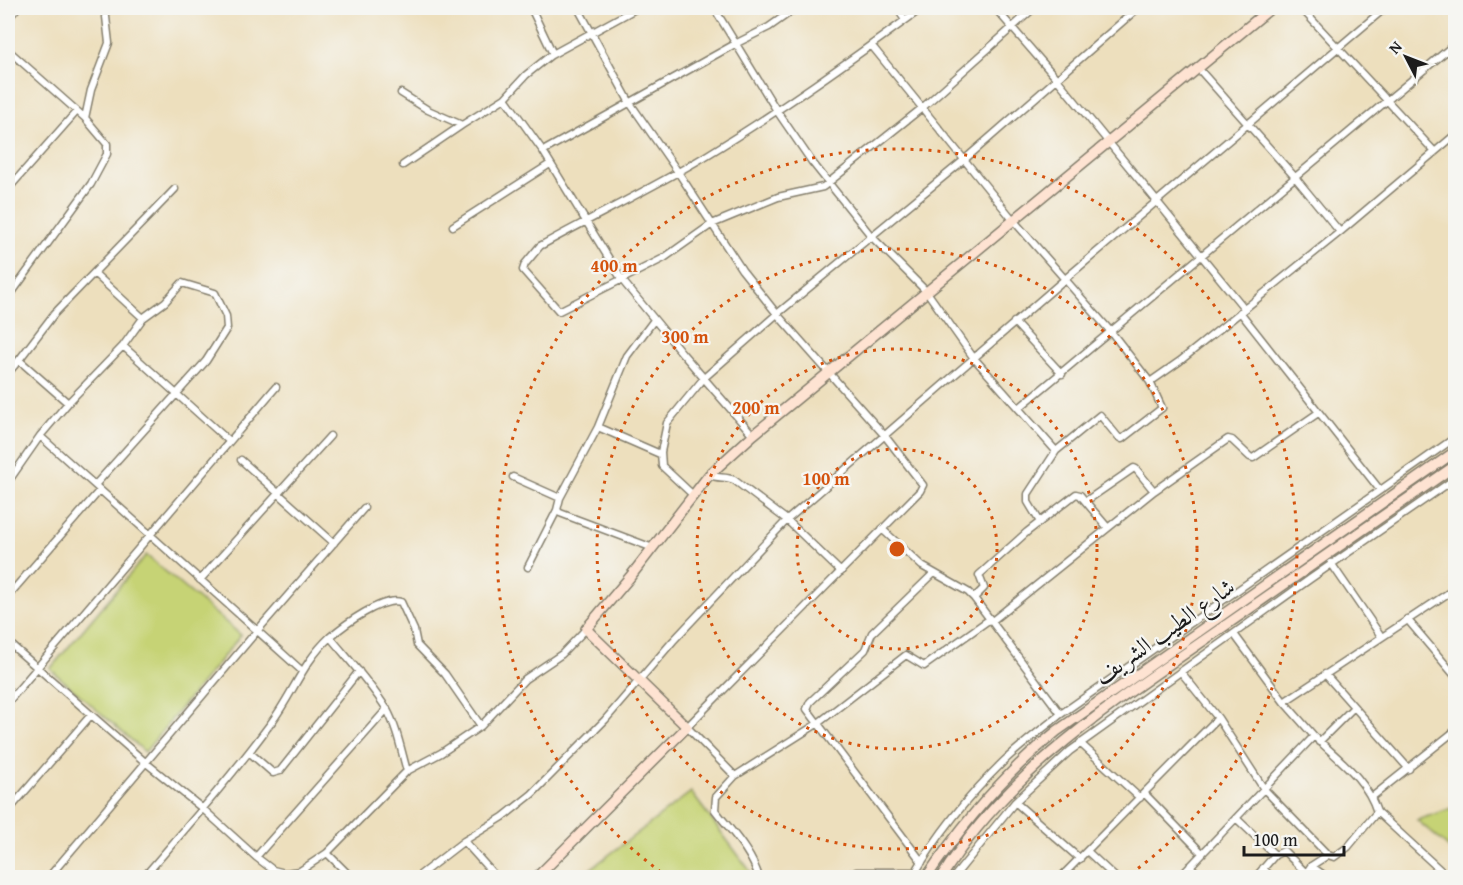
<svg xmlns="http://www.w3.org/2000/svg" width="1463" height="885" viewBox="0 0 1463 885" font-family="'Gentium Book Plus',Amiri,serif">
  <style>
    .green { fill: #c6d375; stroke: #717848; stroke-width: 1.5 }
    .lines { fill: none; stroke-linecap: round; stroke-linejoin: round }
    .street-casing { stroke: #847e6c; stroke-width: 9 }
    .secondary-casing { stroke: #847e6c; stroke-width: 12 }
    .street { stroke: #fff; stroke-width: 6 }
    .secondary { stroke: #fee3d2; stroke-width: 9 }
    .ring { fill: none; stroke: #d4530e; stroke-width: 3; stroke-dasharray: 3 6 }
    .labels { text-anchor: middle; dominant-baseline: central; stroke-width: 4.5; stroke-linejoin: round; paint-order: stroke }
    .street-label { font-size: 24px; fill: #1c1c1c; stroke: #f6f6f2 }
    .centre { fill: #d4530e; stroke: #f6f6f2; stroke-width: 3 }
    .ring-label { font-size: 18px; text-anchor: middle; font-weight: bold; fill: #d4530e; stroke: #f6f6f2; stroke-width: 4.5; stroke-linejoin: round; paint-order: stroke }
  </style>
  <rect width="100%" height="100%" fill="#f6f6f2"/>
  <filter id="ink" filterUnits="userSpaceOnUse"><feTurbulence type="fractalNoise" baseFrequency=".0167" numOctaves="2"/><feDisplacementMap in="SourceGraphic" scale="12" xChannelSelector="R" yChannelSelector="G"/><feConvolveMatrix kernelMatrix="1 2 1 2 8 2 1 2 1" color-interpolation-filters="sRGB"/></filter>
  <filter id="wash" filterUnits="userSpaceOnUse"><feTurbulence type="fractalNoise" baseFrequency=".008" numOctaves="4" result="noise"/><feDisplacementMap in="SourceGraphic" scale="24" xChannelSelector="R" yChannelSelector="G"/><feGaussianBlur stdDeviation="1.35" result="paint"/><feColorMatrix in="noise" values="0 0 0 0 0 0 0 0 0 0 0 0 0 0 0 0 0 1.4 0 .05"/><feComposite in="paint" operator="in"/></filter>
  <g filter="url(#wash)">
    <rect width="100%" height="100%" fill="#eddfbd"/>
    <path class="green" d="M146 555 241 635 145 752 50 669Z
      M691 792 751 872 743 878 580 877Z
      M1455 807H1456L1455 853 1417 820Z"/>
  </g>
  <g filter="url(#ink)">
    <g class="lines">
      <defs>
        <path id="street" d="M531 8 553 54
          M578 8 630 103 678 172 742 270 777 314 885 436 923 485 920 491 687 727 735 776 817 724 906 655 924 666 990 619
          M637 8 551 55 526 75 505 98 543 151 622 280 682 353 753 435
          M714 8 777 111 812 162 872 237 927 292 973 357 1056 451 1028 494V502L1040 522
          M897 8 905 20
          M922 8C851 60 780 111 704 157 651 189 594 216 540 246L525 264 523 270 559 311 664 258 712 224 778 197 823 187 922 108 1034 8
          M995 8 1057 79 1244 308
          M1301 8 1434 151
          M8 19 17 8
          M872 46 1014 221 1112 333 1150 382 1180 361 1340 232 1456 134
          M8 50 85 118
          M1198 68 1294 176 1340 232
          M401 93 428 110 462 125 505 98
          M543 151 735 44 769 27 796 8
          M403 165 462 125
          M8 189 77 111
          M453 226 550 164
          M94 273 143 318
          M8 298 91 184 107 154V144L85 118 91 90 109 43 105 8
          M1240 312 1380 490
          M1014 322 1062 374
          M123 346 229 441
          M19 360 54 314 175 189
          M8 373 19 360 68 403
          M1019 408 1456 43
          M598 427 660 454
          M40 436 301 670
          M1056 451 1100 415 1118 437 1122 439 1162 408 1150 382
          M241 460 334 543
          M709 475C719 479 725 476 734 480L787 520 841 572
          M513 477 560 498
          M8 482 40 436 68 403 123 346 143 318 165 302 182 283 215 293 226 316 227 328 206 361 95 485
          M693 495 662 466 661 452 667 423 704 378 777 314 964 160 1138 8
          M1086 501 1134 468 1136 469 1154 491
          M557 510 560 513 653 548
          M882 529 922 566 968 592 974 598 1061 714
          M1331 563 1381 636
          M528 567 557 510 560 498 598 427 627 356 654 320
          M200 580 330 436
          M8 596 100 490
          M974 598 984 588 979 575 1027 532 1076 494 1080 495 1108 528
          M1407 619 1456 677
          M992 621 1154 491 1228 439 1232 440 1250 457 1253 458 1318 413
          M1234 634 1284 702
          M330 637C349 660 370 683 386 708 397 727 401 750 407 771
          M8 642 145 762 203 809 256 857 273 870 285 873 300 871 327 853 407 771 441 753 481 726 525 679 562 654 586 629
          M1181 672 1218 718 1264 789 1328 855 1311 866 1303 878
          M1325 674 1409 769
          M8 702 276 387
          M1314 736 1284 702 1456 588
          M1319 742 1354 707
          M1080 743 1140 798
          M249 752 273 773 280 771 359 671
          M735 776 716 797 715 810C731 831 752 852 759 878
          M1145 794 1202 853
          M1372 797 1456 730
          M1015 802 1080 859
          M8 811 91 715
          M1377 812 1449 878
          M1236 818 1275 855
          M464 841 497 878
          M1087 851 1116 878
          M327 853 352 878
          M256 857 387 709
          M922 862 807 709 810 702 865 650 872 633 934 573
          M1190 866 1202 878
          M1311 866 1328 878
          M1263 868 1272 878
          M48 878 257 631 364 508
          M143 878C187 827 231 777 271 723 293 694 302 663 330 637 344 625 383 596 401 602L414 630 417 645 445 674 481 726
          M416 878 464 841 503 817 532 794 605 720 673 641 787 520 1065 279 1385 8
          M832 878 857 872H916
          M912 878C937 835 968 796 1004 761 1022 744 1042 729 1061 714L1456 437
          M953 878 1015 802 1070 751 1310 579 1456 478
          M1060 878 1218 718
          M1179 878 1314 736C1339 760 1366 778 1377 812L1348 847 1334 857 1328 855
          M1255 878 1275 855 1284 851 1306 873"/>
        <path id="secondary" d="M536 878 687 727 586 629 630 577 709 475 753 435 1271 8
          M926 878C963 823 1005 773 1057 731L1456 451
          M941 878C1008 770 1111 705 1213 634 1294 578 1375 521 1456 465"/>
      </defs>
      <use href="#street" class="street-casing"/>
      <use href="#secondary" class="secondary-casing"/>
      <use href="#street" class="street"/>
      <use href="#secondary" class="secondary"/>
    </g>
  </g>
  <g class="ring">
    <circle cx="897" cy="549" r="100"/>
    <circle cx="897" cy="549" r="200"/>
    <circle cx="897" cy="549" r="300"/>
    <path d="M668 877A400 400 0 1 1 1126 877"/>
  </g>
  <g class="labels">
    <g class="street-label">
      <text transform="translate(1164 631) rotate(-35)">شارع الطيب الشريف</text>
    </g>
  </g>
  <circle cx="897" cy="549" r="9" class="centre"/>
  <g class="ring-label">
    <text x="614" y="272">400 m</text>
    <text x="685" y="343">300 m</text>
    <text x="756" y="414">200 m</text>
    <text x="826" y="485">100 m</text>
  </g>
  <rect width="1463" height="885" fill="none" stroke="#f6f6f2" stroke-width="30"/>
  <g transform="translate(1406 57) rotate(312)" stroke="#f6f6f2" stroke-width="4.5" paint-order="stroke">
  <path d="M0-4.5L10 22L0 15L-10 22Z" fill="#1c1c1c"/>
  <text y="-9" font-size="16" font-weight="bold" text-anchor="middle" fill="#1c1c1c">N</text>
  </g>
  <path d="M1244 846v9h100v-9" fill="none" stroke="#1c1c1c" stroke-width="3"/>
  <text x="1253" y="846" font-size="18" fill="#1c1c1c" stroke="#f6f6f2" stroke-width="4.5" paint-order="stroke">100 m</text>
</svg>
